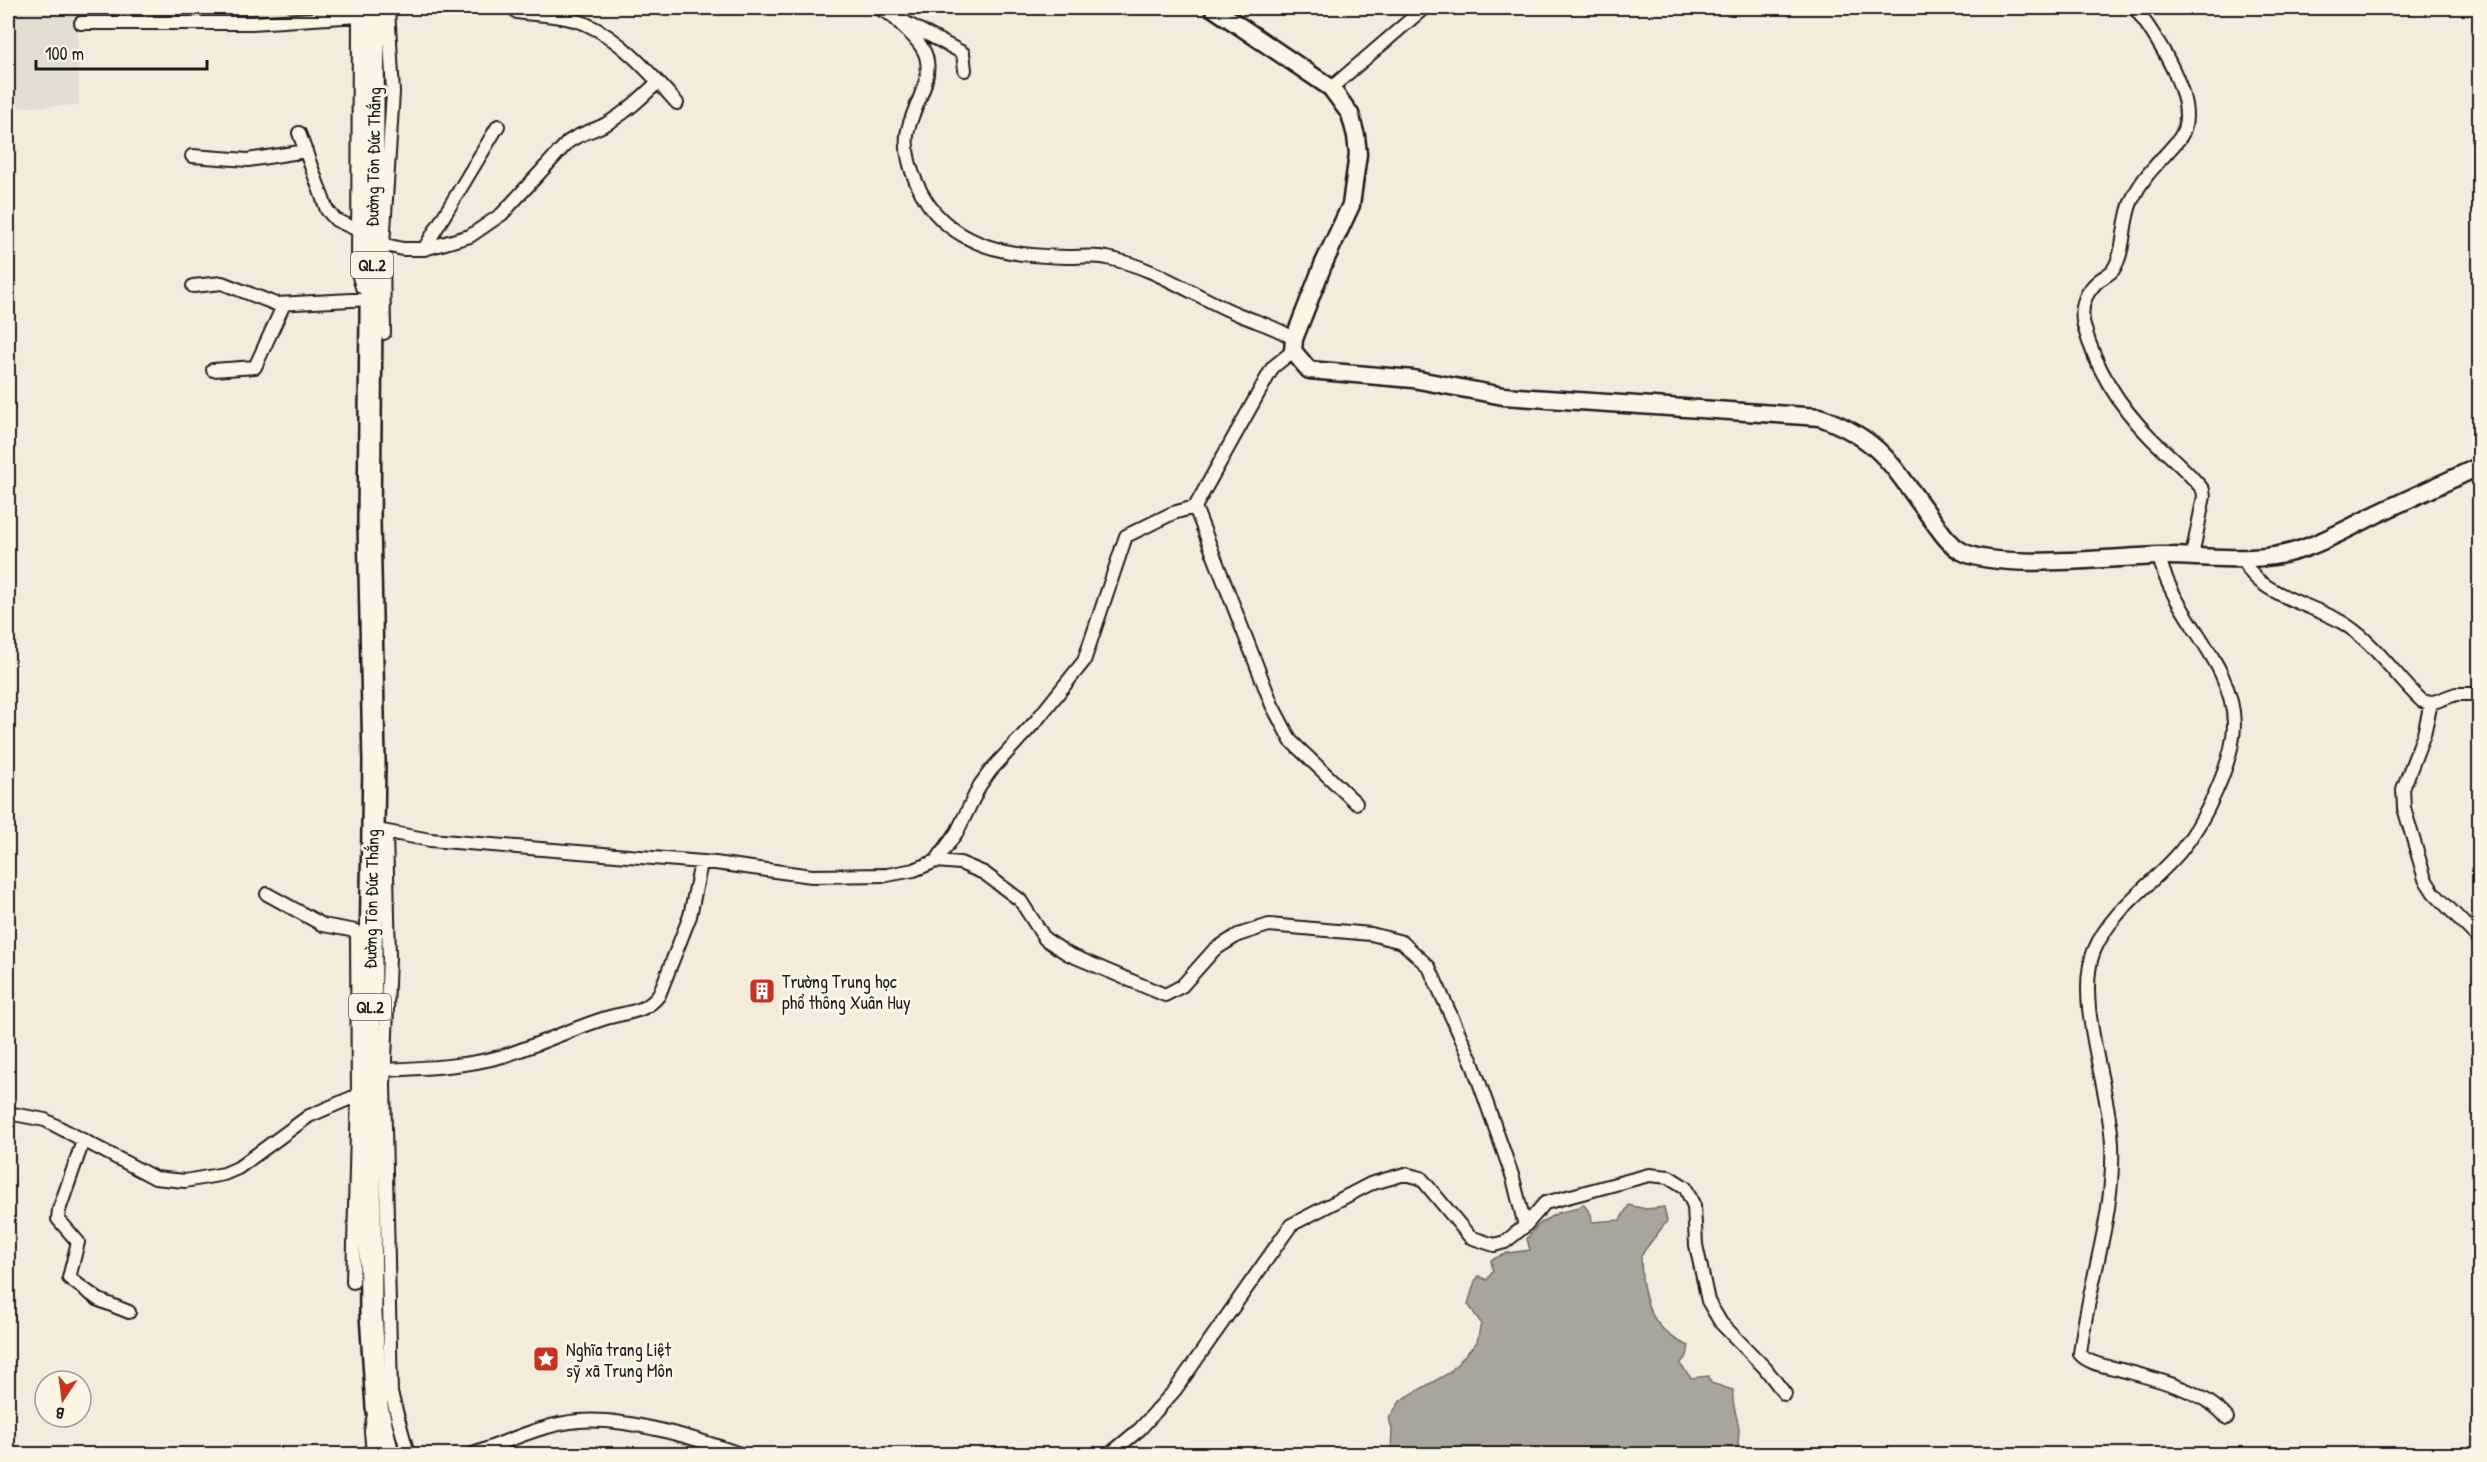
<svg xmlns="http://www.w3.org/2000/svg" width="2487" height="1462" viewBox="0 0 2487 1462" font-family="'Patrick Hand',sans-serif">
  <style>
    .built { fill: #e3ddcf }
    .water { fill: #aaa59b; stroke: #716e68; stroke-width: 1.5 }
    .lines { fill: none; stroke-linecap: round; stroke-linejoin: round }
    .street-casing { stroke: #1c1c1c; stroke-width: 16 }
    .secondary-casing { stroke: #1c1c1c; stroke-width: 21 }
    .highway-casing { stroke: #1c1c1c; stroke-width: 26 }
    .street { stroke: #fcf5e5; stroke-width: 12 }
    .secondary { stroke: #fcf5e5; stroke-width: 16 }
    .highway { stroke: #fcf5e5; stroke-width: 21 }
    .labels { text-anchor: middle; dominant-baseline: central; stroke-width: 6; stroke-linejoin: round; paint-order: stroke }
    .shield { fill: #fcf5e5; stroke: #5f5d58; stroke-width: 1.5 }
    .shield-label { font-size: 16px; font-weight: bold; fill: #1c1c1c }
    .street-label { font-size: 18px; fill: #1c1c1c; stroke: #fcf5e5 }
    .poi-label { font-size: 18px; fill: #1c1c1c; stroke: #fcf5e5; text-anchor: start }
  </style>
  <rect width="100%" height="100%" fill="#f3ecdd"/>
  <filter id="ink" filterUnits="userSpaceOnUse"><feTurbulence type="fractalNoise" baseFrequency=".0167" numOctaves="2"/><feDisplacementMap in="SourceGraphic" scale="12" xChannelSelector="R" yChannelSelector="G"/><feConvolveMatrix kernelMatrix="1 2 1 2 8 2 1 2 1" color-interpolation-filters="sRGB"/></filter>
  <g filter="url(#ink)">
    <path class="built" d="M8 8H337V11L281 13 77 15 79 105 8 108Z"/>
    <path class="water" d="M1583 1204 1591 1214 1592 1222 1620 1220 1629 1205 1646 1209 1664 1207 1667 1221 1641 1255C1641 1294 1648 1330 1689 1346L1687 1356 1680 1364 1691 1378 1709 1376 1711 1383 1733 1390C1731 1406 1738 1416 1739 1430 1739 1440 1736 1445 1741 1454L1391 1453 1392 1429 1389 1418 1401 1400 1449 1373 1477 1342 1481 1323 1468 1304 1475 1281 1479 1276 1487 1280 1493 1271 1491 1260 1507 1253 1530 1250 1527 1239C1535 1226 1545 1218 1561 1212 1570 1209 1576 1211 1583 1204Z"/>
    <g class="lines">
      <defs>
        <path id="street" d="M878 8 963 53 965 70
          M2135 8C2155 35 2204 106 2179 139 2162 160 2143 175 2132 200 2122 221 2126 251 2113 270 2108 276 2100 278 2095 284 2084 295 2080 310 2084 326 2096 369 2120 407 2151 438 2168 455 2188 471 2203 490L2204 496 2192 556
          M517 12C539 15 564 15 586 24 622 40 651 74 677 103
          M892 15C903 28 925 43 927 61 931 86 910 111 907 135 904 164 922 202 943 221 978 252 1022 256 1067 257 1080 257 1095 255 1107 258 1156 267 1195 297 1240 315 1259 323 1277 327 1294 339
          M359 16 358 273 362 287 371 293
          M81 23H252L359 16 360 8
          M1331 88 1424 8
          M299 133 327 210 336 220 358 230
          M192 156 248 160 306 151
          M372 242 403 249H424L470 236 502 214 568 142C580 133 593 131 606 124 626 113 642 97 658 82
          M424 249 498 126
          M193 286 222 283 276 304 371 299
          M384 333 383 245 393 92 388 8
          M213 370 255 367 284 304
          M1195 507 1272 705 1291 741 1356 803
          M2159 556C2172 616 2233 660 2234 724 2234 762 2204 823 2180 852 2152 885 2111 910 2094 951 2074 1001 2110 1089 2112 1144 2115 1217 2088 1283 2080 1354 2089 1364 2106 1366 2118 1369 2154 1379 2203 1389 2227 1418
          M2245 559C2249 590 2313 606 2338 620 2374 640 2393 674 2422 701L2431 703 2456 694H2480
          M2431 703 2424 734 2403 789 2404 808 2425 879 2434 893 2480 940
          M372 829 430 840 715 863 812 876 887 875 914 870 936 861 957 832 980 785 991 770 1036 721 1084 661 1126 536 1173 513 1195 507 1273 367 1293 351
          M386 832 389 958 384 1085 391 1393 408 1454
          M936 861 960 863 984 873 1020 900 1045 939 1068 954 1165 995 1182 986 1214 950 1238 935 1269 925 1371 934 1402 942 1429 967 1472 1062 1513 1178 1525 1226
          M267 894 323 925 356 931 357 935 358 1095 353 1282
          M384 1070C424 1068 464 1067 503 1056 538 1045 571 1029 606 1018 626 1012 646 1013 659 995L690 916 701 863
          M8 1113 45 1120 155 1178 185 1181 224 1174 238 1168 309 1116 358 1095
          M83 1141 59 1210 58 1219 78 1242 69 1278 99 1300 129 1312
          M373 1454 371 1431 374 1414
          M473 1454C507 1442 542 1424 579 1421 625 1417 696 1438 740 1454
          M1110 1454 1140 1429 1175 1390 1291 1225 1370 1184 1405 1174 1421 1178 1470 1237 1494 1245 1505 1242 1525 1226 1545 1203 1649 1175 1669 1177 1685 1187 1694 1206 1696 1245 1708 1301 1721 1323 1765 1368 1785 1394"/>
        <path id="secondary" d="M1213 8 1331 88 1350 114 1356 136 1358 154 1351 205 1323 265 1294 339 1293 351 1309 370 1413 379 1503 396 1820 417C1881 440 1891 464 1928 514 1938 527 1947 543 1961 551 1997 571 2114 557 2159 556 2206 555 2253 565 2299 550 2324 542 2349 528 2373 516 2408 499 2444 483 2480 466"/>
        <path id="highway" d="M374 8 369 522 374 762 369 1086 371 1314 377 1407 388 1454"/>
      </defs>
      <use href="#street" class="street-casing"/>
      <use href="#secondary" class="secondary-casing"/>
      <use href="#highway" class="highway-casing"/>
      <use href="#street" class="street"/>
      <use href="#secondary" class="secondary"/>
      <use href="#highway" class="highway"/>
    </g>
  </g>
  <defs>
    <symbol id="building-square" viewBox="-11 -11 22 22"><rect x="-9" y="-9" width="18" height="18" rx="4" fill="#c8321e" stroke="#fcf5e5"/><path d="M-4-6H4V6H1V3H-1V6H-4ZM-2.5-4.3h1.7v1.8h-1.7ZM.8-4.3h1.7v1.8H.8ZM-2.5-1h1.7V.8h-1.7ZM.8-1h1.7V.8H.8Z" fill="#fff"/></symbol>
    <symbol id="sight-square" viewBox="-11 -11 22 22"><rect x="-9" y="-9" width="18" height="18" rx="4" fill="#c8321e" stroke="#fcf5e5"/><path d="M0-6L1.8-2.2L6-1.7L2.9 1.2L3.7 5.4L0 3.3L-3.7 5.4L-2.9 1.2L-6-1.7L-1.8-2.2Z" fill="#fff"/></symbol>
  </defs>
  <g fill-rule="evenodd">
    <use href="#building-square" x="747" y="976" width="30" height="30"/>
    <use href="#sight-square" x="531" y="1344" width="30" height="30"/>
  </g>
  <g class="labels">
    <g class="shield">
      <rect x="351" y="252" width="42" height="26" rx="4.5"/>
      <rect x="349" y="994" width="42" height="26" rx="4.5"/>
    </g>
    <g class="shield-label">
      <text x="372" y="265">QL.2</text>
      <text x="370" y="1007">QL.2</text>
    </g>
    <g class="street-label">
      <text transform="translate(373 157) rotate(-89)">Đường Tôn Đức Thắng</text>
      <text transform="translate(371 899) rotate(-89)">Đường Tôn Đức Thắng</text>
    </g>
    <g class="poi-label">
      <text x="782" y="981">Trường Trung học<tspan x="782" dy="21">phổ thông Xuân Huy</tspan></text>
      <text x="566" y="1349">Nghĩa trang Liệt<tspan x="566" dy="21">sỹ xã Trung Môn</tspan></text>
    </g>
  </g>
  <rect width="2487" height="1462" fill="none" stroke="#fcf5e5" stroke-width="30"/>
  <rect x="15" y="15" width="2457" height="1432" fill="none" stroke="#1c1c1c" stroke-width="2" filter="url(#ink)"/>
  <g transform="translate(63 1399) rotate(193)"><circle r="28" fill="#fcf5e5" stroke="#a29e95" stroke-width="1.5"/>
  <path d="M0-4.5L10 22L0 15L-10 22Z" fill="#c8321e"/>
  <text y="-9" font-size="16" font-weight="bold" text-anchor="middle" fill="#1c1c1c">B</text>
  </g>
  <path d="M36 60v9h171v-9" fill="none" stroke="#1c1c1c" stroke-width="3"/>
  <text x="45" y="60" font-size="18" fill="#1c1c1c" stroke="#fcf5e5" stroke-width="4.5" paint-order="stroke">100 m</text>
</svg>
